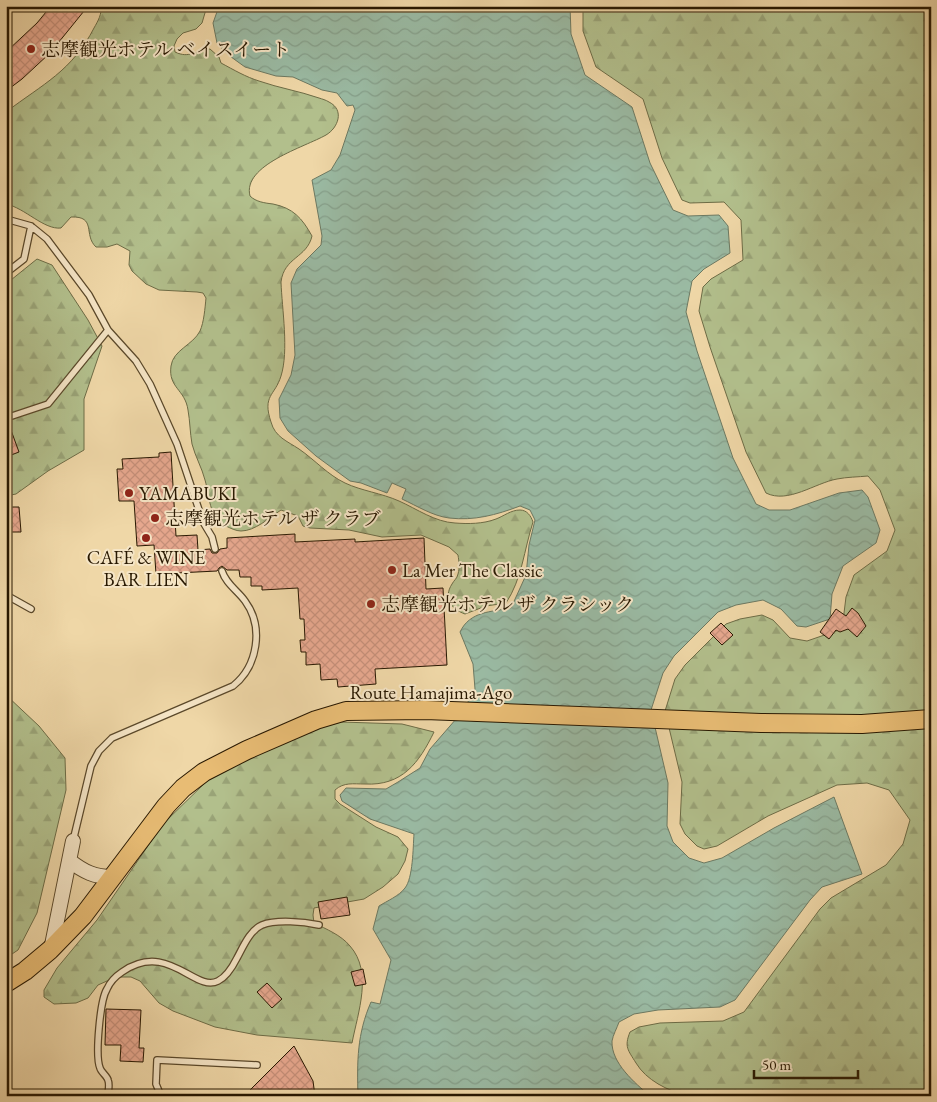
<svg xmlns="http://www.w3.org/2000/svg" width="937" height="1102" viewBox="0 0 937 1102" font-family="'EB Garamond','Noto Serif JP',serif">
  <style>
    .forest { fill: url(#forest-firs); stroke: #6d6c46 }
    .water { fill: url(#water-waves); stroke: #6c7962 }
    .building { fill: url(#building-cross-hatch); stroke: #281801 }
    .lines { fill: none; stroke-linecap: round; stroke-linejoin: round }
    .service-casing { stroke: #5a482a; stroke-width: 8 }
    .tertiary-casing { stroke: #5a482a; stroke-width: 16 }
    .primary-casing { stroke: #281801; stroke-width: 20 }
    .service { stroke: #f5e5c6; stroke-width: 5.5 }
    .tertiary { stroke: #f5e5c6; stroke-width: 14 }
    .primary { stroke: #e8bc74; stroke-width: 18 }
    .poi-dot { fill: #8f2418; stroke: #f5e5c6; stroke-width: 2 }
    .labels { text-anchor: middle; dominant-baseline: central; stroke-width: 4; stroke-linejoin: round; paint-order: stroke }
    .poi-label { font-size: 19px; fill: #281801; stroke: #f5e5c6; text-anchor: start }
    .street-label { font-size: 19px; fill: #281801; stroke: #f5e5c6 }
  </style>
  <defs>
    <pattern id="forest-firs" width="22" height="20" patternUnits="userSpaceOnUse" patternTransform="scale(1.25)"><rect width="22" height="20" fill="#b2bf8c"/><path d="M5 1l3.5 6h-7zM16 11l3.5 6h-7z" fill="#99a377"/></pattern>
    <pattern id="water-waves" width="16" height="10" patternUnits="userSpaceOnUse" patternTransform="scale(1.25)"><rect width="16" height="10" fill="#9abaa3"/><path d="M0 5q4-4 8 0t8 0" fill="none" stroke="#859f8b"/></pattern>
    <pattern id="building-cross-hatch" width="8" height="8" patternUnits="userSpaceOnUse" patternTransform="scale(1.25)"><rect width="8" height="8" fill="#e7a88f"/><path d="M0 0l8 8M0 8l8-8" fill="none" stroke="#c6907a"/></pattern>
  </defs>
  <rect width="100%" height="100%" fill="#efd7a7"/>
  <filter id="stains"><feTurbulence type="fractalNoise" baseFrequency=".004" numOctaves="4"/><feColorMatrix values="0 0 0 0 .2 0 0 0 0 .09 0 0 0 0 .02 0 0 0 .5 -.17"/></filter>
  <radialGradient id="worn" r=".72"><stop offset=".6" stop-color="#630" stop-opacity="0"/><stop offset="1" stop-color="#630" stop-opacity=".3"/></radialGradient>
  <path class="forest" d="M101 6H207L202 23 196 29 183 33 177 39 174 46 175 52C190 59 195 50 210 49L219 57 221 63C234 70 246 77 259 81 279 88 299 91 319 98 322 99 326 100 329 102 345 110 338 128 326 135 305 147 242 165 250 196 256 202 265 203 273 204 293 208 302 218 312 236 307 258 284 257 281 282 282 309 289 351 281 376 275 396 262 395 271 422 275 437 287 441 299 449 315 460 328 475 345 483 362 491 381 493 399 501 417 509 435 522 455 523 468 524 483 524 496 519 504 516 511 510 520 510 527 510 531 516 533 522 524 550 522 579 506 603L486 606 465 614C451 609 443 598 452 584 454 580 457 579 458 574 460 567 459 562 458 555L449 547 421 535 382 537 349 530 310 528 303 526 298 516 281 510C269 518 255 531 241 531 236 531 230 528 226 526 208 516 210 497 205 480 202 468 195 456 192 444 190 433 190 421 188 410 185 389 168 388 171 366 173 350 193 345 200 331 204 322 205 308 206 298L203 293 197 292 159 290 146 284 132 271 129 265 130 251 117 244 107 247H96C83 235 97 216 71 217L61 228C44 230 25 208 6 204V112C43 84 72 71 94 28 98 21 102 14 101 6Z
    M583 6H931V1096H766C759 1093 752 1096 744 1096 730 1096 699 1098 686 1095 668 1091 646 1080 636 1063 628 1050 624 1047 630 1032L639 1027 660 1023 723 1021 744 1012 820 909 831 898 886 865 903 844 910 820 889 790 867 783 837 785 768 816 717 846 704 849 697 846 685 834 680 824 682 782 665 711 675 679 685 665 726 624 740 619 762 615 773 620 790 638 807 641 842 629 846 597 854 575 887 551 895 530 880 490 868 476C858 477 847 477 837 479 815 483 788 504 766 493L746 452 710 347 699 311 703 287 711 279 743 260 741 220 724 202 690 203 682 200 662 158 643 99 596 67 583 31Z
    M37 259 52 265 88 320 102 346 84 399V450L48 471 16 494 6 496V284Z
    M6 695 39 726 65 758 66 790 37 913 18 950 6 958Z
    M341 722 402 724 434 732C419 763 402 786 365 784 353 784 344 782 335 790V799L340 804 376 827 398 837 408 849 405 861 398 874 383 887 364 899 314 908 313 915 314 923C326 929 341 935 350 946 373 972 358 1012 352 1043L257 1035 215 1027 173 1011 159 1003 140 981 131 977H116L98 985 88 998 76 1003 54 1004 44 997V990L57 968 97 920 163 824 211 777 284 738Z"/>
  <path class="water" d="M223 6H570L571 34 585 75 632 107 650 163 673 210 688 216 719 215 728 226 730 253 704 269 692 281 686 312 697 351 733 458 756 504 769 510H790L839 493 862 490 868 497 880 530 876 543 843 566 832 594 830 619 806 627 797 626 781 609 763 600 736 605 718 612 674 656 663 673 651 710 668 783 667 826 673 842 689 858 704 863 722 858 774 828 834 797 862 874 822 887 810 900 735 1000 720 1007 658 1010 634 1014 619 1022C617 1028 613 1035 612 1041 611 1063 635 1083 650 1096H358C357 1061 357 1034 371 1002L380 1004 391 960 373 929 379 906C387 901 399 896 405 888 413 878 413 848 414 834L370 819 342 801 340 795 346 788 386 789 398 782 420 768 430 749 463 711 475 689 473 664 460 632C470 611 491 612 511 608L526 575 529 545 535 520 530 510 520 506C496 515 474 521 449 518 433 516 417 506 402 499L406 489 392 483 387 493 361 483 350 481 316 456 288 431 280 418 279 399 291 375 295 355 291 283 297 269 321 245 322 236 312 180 331 170 340 155 355 110 353 105 347 106 337 93 322 90 293 77 276 76 245 67 227 54 217 43 213 23 218 9Z"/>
  <path class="building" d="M51 6H71L84 11 50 53 22 79 6 91V52L37 23Z
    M8 422 19 452 6 457V423Z
    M171 452 176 536 197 535 198 550 210 549 212 553H217L220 549 227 548V538L295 534V542L355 539V542L424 538 426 589 443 588 447 665 375 669 376 684 338 687 337 679 321 680 320 664 306 665V652H301L300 640H305L304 619H300L298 588 262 590V586H251V577H240L239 570H227L222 566 219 568 217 571 156 574 154 545 137 546 134 501H119L117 469H123L122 459 159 457V453Z
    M6 507H19L21 532H6Z
    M852 608 858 613 866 626 857 637 848 629 840 632 836 630 829 639 820 632 836 609 846 616Z
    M721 623 733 635 722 645 710 633Z
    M347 897 350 915 321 919 318 902Z
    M363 969 366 984 355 986 351 972Z
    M267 983 282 999 272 1008 257 992Z
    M106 1009 141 1010 139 1048H144L143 1062 120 1061 121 1045H105Z
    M294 1046 313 1081 315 1096H244Z"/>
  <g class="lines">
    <defs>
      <path id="service" d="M6 219 31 226 47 239 89 295 108 330 136 361 150 384 177 444 203 522 212 537 215 549
        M6 273 24 259 31 226
        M6 418 48 404 108 330
        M6 595 31 609
        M73 841 91 766 99 751 112 738 233 686C258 666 264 627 245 601 237 590 226 584 222 571
        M108 1096C108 1091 110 1085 108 1080 107 1076 101 1072 100 1068 95 1056 100 1000 107 989 110 982 116 976 122 972 168 940 195 993 218 981 226 977 233 966 237 958 243 947 250 930 262 925 277 919 304 922 319 925
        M161 1096 156 1084 157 1060 257 1065"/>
      <path id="tertiary" d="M70 861C84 872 95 877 112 877
        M51 950 73 841"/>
      <path id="primary" d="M6 983 25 971 50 950 83 916 166 806 183 788 204 772 247 750 316 720 346 711 425 710 761 723 862 724 931 719"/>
    </defs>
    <use href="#service" class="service-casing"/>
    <use href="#tertiary" class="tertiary-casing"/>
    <use href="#primary" class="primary-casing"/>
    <use href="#service" class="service"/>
    <use href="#tertiary" class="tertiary"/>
    <use href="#primary" class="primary"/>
  </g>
  <g class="poi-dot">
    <circle cx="31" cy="49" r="5"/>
    <circle cx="129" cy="493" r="5"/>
    <circle cx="155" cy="518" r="5"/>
    <circle cx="146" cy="538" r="5"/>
    <circle cx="392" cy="570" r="5"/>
    <circle cx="371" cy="604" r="5"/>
  </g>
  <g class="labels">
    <g class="poi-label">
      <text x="41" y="49">志摩観光ホテル ベイスイート</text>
      <text x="139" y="493">YAMABUKI</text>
      <text x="165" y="518">志摩観光ホテル ザ クラブ</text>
      <text x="146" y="557" text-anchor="middle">CAFÉ &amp; WINE<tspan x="146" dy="22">BAR LIEN</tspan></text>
      <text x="402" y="570">La Mer The Classic</text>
      <text x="381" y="604">志摩観光ホテル ザ クラシック</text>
    </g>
    <g class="street-label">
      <text x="431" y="692">Route Hamajima-Ago</text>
    </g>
  </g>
  <rect width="937" height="1102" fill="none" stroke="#efd7a7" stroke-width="25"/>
  <rect x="8" y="8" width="922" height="1087" fill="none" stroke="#281801" stroke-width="2.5"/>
  <rect x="12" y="12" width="912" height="1077" fill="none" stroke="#281801"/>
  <path d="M754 1070v8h104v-8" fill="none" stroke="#281801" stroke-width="2.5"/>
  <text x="762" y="1070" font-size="15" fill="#281801" stroke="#f5e5c6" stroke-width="4" paint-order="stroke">50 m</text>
  <rect width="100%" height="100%" filter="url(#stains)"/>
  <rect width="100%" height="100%" fill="url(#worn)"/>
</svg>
